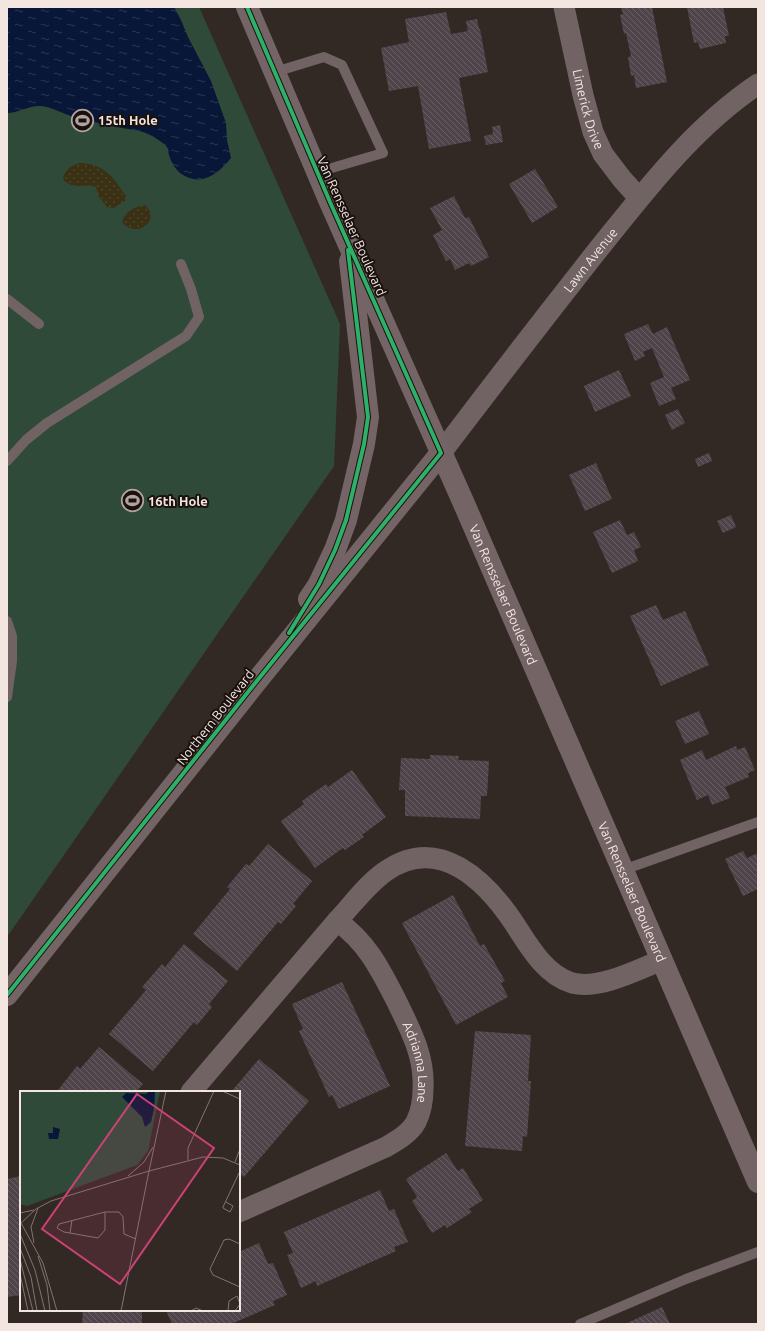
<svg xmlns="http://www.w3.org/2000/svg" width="765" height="1331" viewBox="0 0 765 1331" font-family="Ubuntu,sans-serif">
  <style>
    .green { fill: #304a39 }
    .sand { fill: url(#sand-dots) }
    .water { fill: url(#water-ripples) }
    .building { fill: url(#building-back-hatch) }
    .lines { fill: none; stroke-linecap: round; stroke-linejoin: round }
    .lane { stroke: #716264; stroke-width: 10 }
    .street { stroke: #716264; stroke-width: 21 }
    .secondary { stroke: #746465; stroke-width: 22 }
    .cycleway-casing { stroke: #1a110e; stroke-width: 6 }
    .cycleway { stroke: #2db169; stroke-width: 4 }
    .labels { text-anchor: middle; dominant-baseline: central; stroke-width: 4; stroke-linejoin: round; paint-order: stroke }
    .street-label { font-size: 13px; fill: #f3e6e1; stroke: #1a110e }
    .poi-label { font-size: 13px; font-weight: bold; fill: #f3e6e1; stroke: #1a110e; text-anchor: start }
    .inset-road { fill: none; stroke: #807570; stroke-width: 1 }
    .view { fill: #cc4176; fill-opacity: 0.15; stroke: #cc4176; stroke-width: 2 }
    .inset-edge { fill: none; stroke: #f3e6e1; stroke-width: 2 }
  </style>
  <defs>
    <pattern id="sand-dots" width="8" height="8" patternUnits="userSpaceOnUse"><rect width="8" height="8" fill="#3a3114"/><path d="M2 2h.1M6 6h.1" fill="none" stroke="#4d452b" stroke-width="1.8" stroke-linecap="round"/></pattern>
    <pattern id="water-ripples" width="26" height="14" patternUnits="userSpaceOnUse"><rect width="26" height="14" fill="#081637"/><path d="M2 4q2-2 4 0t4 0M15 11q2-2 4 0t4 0" fill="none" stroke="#2c3854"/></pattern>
    <pattern id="building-back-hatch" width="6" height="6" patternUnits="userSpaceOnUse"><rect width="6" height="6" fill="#4f444a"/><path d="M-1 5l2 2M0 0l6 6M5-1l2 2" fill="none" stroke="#695f64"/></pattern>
  </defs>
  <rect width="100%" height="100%" fill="#332924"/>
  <path class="green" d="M7 7H199L340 324 334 466 7 937Z"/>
  <path class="sand" d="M80 163C105 164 113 177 126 196L125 201 114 208 107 207 99 197 96 187C85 183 72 191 63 179 65 169 72 165 80 163Z
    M145 205C162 220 137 240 122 222 125 211 134 207 145 205Z"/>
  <path class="water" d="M7 7H174L181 20 188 37 211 81 226 123 227 140 231 158C222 169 209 182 193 179 180 176 173 168 169 155 168 153 169 150 168 149 166 144 158 140 154 137 143 130 128 129 116 127 98 124 80 120 63 113 55 110 48 106 40 106 28 106 18 113 7 113Z"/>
  <path class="building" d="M621 7H652L667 82 636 88 634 75 631 76 628 57 631 56 626 33 624 34 620 15 623 14Z
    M687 7H723L729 36H725L726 43 700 49 698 42 694 43Z
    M446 12 451 34 468 31 466 21 477 19 479 29H480L488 72 459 78 471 141 429 149 418 86 389 91 381 48 409 42 405 19Z
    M500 125 503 142 486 145 484 136 493 134 492 127Z
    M535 169 558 207 532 223 509 184Z
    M454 196 465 218 469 217 489 257 471 266 469 263 455 270 450 259 446 261 433 235 442 230 430 208Z
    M648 324 653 334 667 327 690 380 671 388 676 399 659 406 650 383 664 377 652 348 643 352 645 356 635 361 624 334Z
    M619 370 631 396 595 412 584 386Z
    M678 409 685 423 672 430 665 415Z
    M709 453 712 461 698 467 695 459Z
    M596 463 612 499 585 511 569 475Z
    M731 515 736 527 723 533 717 521Z
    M620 520 627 535 634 532 641 547 634 550 638 561 612 573 593 532Z
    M656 605 663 620 685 611 709 665 661 686 630 616Z
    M699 711 709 734 685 744 675 721Z
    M736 746 737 750 745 747 755 770 748 773 749 777 725 787 730 798 712 805 708 795 697 800 680 760 702 750 706 760Z
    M430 755 459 756 458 760 489 761 487 796H481L480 819 405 816V790H399L401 758 430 759Z
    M352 770 386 817 362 835 364 837 345 850 343 848 315 868 281 821 304 804 302 801 326 784 328 787Z
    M268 844 312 881 293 904 296 906 281 924 278 922 237 971 193 934 230 889 227 887 246 864 249 866Z
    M743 851 747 858 758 853V889L743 896 725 859Z
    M453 895 480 946 484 944 505 981 501 983 508 997 456 1025 402 923Z
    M184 944 228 981 209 1004 212 1007 197 1025 194 1022 153 1071 109 1034 146 990 142 987 162 964 165 967Z
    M342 982 390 1086 339 1109 332 1095 329 1097 299 1031 303 1029 292 1004Z
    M475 1031 531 1035 528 1081H531L527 1137 523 1136 522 1151 465 1146Z
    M99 1047 143 1084 136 1092H61L58 1090 77 1066 80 1069Z
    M259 1059 309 1101 244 1177 239 1173V1092H231Z
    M446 1153 458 1171 463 1168 483 1200 469 1209 472 1212 447 1228 445 1225 432 1233 412 1201 417 1197 406 1179Z
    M21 1176V1295L7 1297V1179Z
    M380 1190 389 1211 394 1209 408 1242 394 1247 396 1251 317 1286 316 1281 301 1288 287 1255 293 1253 284 1232Z
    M259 1243 268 1264 273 1263 287 1295 273 1301 275 1305 231 1324H172L166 1310H239V1252Z
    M662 1307 670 1324H625Z
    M83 1310H142V1324H82Z"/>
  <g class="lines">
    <path class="lane" d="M275 72 324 57 342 65 383 153 318 172
      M7 299 39 324
      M7 461 26 440 47 423 186 336 199 317 191 289 181 264
      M7 621 12 636V661L7 697
      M623 870 758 822
      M580 1324 686 1279 758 1252"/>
    <g class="street">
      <path id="s1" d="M564 7 583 95 593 132 603 154 622 179 639 198"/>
      <path id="s2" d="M441 453C491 387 542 321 593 256 643 194 691 129 758 84"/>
      <path d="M337 921C353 904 367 884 386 871 439 834 486 881 514 923 529 946 545 975 572 983 599 990 637 970 662 960"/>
      <path id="s3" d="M191 1092 337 921C367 942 380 969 396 1000 410 1029 425 1056 423 1089 423 1100 421 1112 416 1122 410 1133 398 1140 386 1147L239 1212"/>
    </g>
    <g class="secondary">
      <path id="s4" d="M247 7 330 202 465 506 758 1182"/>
      <path d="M309 599 319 584 335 550 346 520 364 444 368 417 350 261"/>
      <path d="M7 995 252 687 441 453"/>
    </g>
    <defs>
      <path id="cycleway" d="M289 633 319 584 335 550 346 520 364 444 368 417 348 250
        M7 995 252 687 441 453 330 202 247 7"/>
    </defs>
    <use href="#cycleway" class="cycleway-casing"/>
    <use href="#cycleway" class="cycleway"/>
  </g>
  <defs>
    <symbol id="stadium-ring" viewBox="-11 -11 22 22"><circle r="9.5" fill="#1a110e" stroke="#b0a49f" stroke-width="1.5"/><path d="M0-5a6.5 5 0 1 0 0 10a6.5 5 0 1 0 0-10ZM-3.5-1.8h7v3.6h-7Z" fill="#b0a49f"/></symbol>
  </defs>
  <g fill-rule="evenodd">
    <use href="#stadium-ring" x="70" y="108" width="25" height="25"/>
    <use href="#stadium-ring" x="120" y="488" width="25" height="25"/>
  </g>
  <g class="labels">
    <g class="street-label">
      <text stroke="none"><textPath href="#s1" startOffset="105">Limerick Drive</textPath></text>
      <text transform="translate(352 226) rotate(66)">Van Rensselaer Boulevard</text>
      <text stroke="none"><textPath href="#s2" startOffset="244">Lawn Avenue</textPath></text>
      <text stroke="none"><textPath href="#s4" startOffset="641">Van Rensselaer Boulevard</textPath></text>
      <text transform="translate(215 717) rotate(-52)">Northern Boulevard</text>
      <text stroke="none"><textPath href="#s4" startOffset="965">Van Rensselaer Boulevard</textPath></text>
      <text stroke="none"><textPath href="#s3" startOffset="391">Adrianna Lane</textPath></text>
    </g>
    <g class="poi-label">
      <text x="98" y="120">15th Hole</text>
      <text x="148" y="501">16th Hole</text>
    </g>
  </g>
  <g transform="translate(20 1091)">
    <rect width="220" height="220" fill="#332924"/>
    <path d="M0 0H140L128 60 117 74 7 115 0 113Z" fill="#304a39"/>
    <path d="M129 0H135L134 18 131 31 125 36 122 26 102 6 106 2 126 3ZM33 36 40 38 38 48H29L28 42H33Z" fill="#081637"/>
    <path class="inset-road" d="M202 0 220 8M168 69V57L194 0M215 71 220 58M108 85 124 71 133 56M206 111 213 115 210 121 203 117V116L220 80M85 121V139L78 147 44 141 37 137 39 133ZM85 121H99L103 126 104 143 116 148M0 122 14 119M1 132 23 172 37 220M0 133 16 118 31 110 129 80 146 0M50 142 52 129M0 143 15 179 25 220M14 152 11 136 18 117M220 153 209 148 204 149 190 178 193 184 220 196M0 157 11 186 17 220M18 165 27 194 30 220M0 168 13 220M0 183 8 220M101 220 129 80 183 66 203 67 220 74M171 220 176 217 183 220M208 220 209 210 217 205 220 213 215 220"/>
    <path class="view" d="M117 3 194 57 100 193 22 138Z"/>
    <rect width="220" height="220" class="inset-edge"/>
  </g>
  <rect width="765" height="1331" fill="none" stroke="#f3e6e1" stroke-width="16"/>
</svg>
